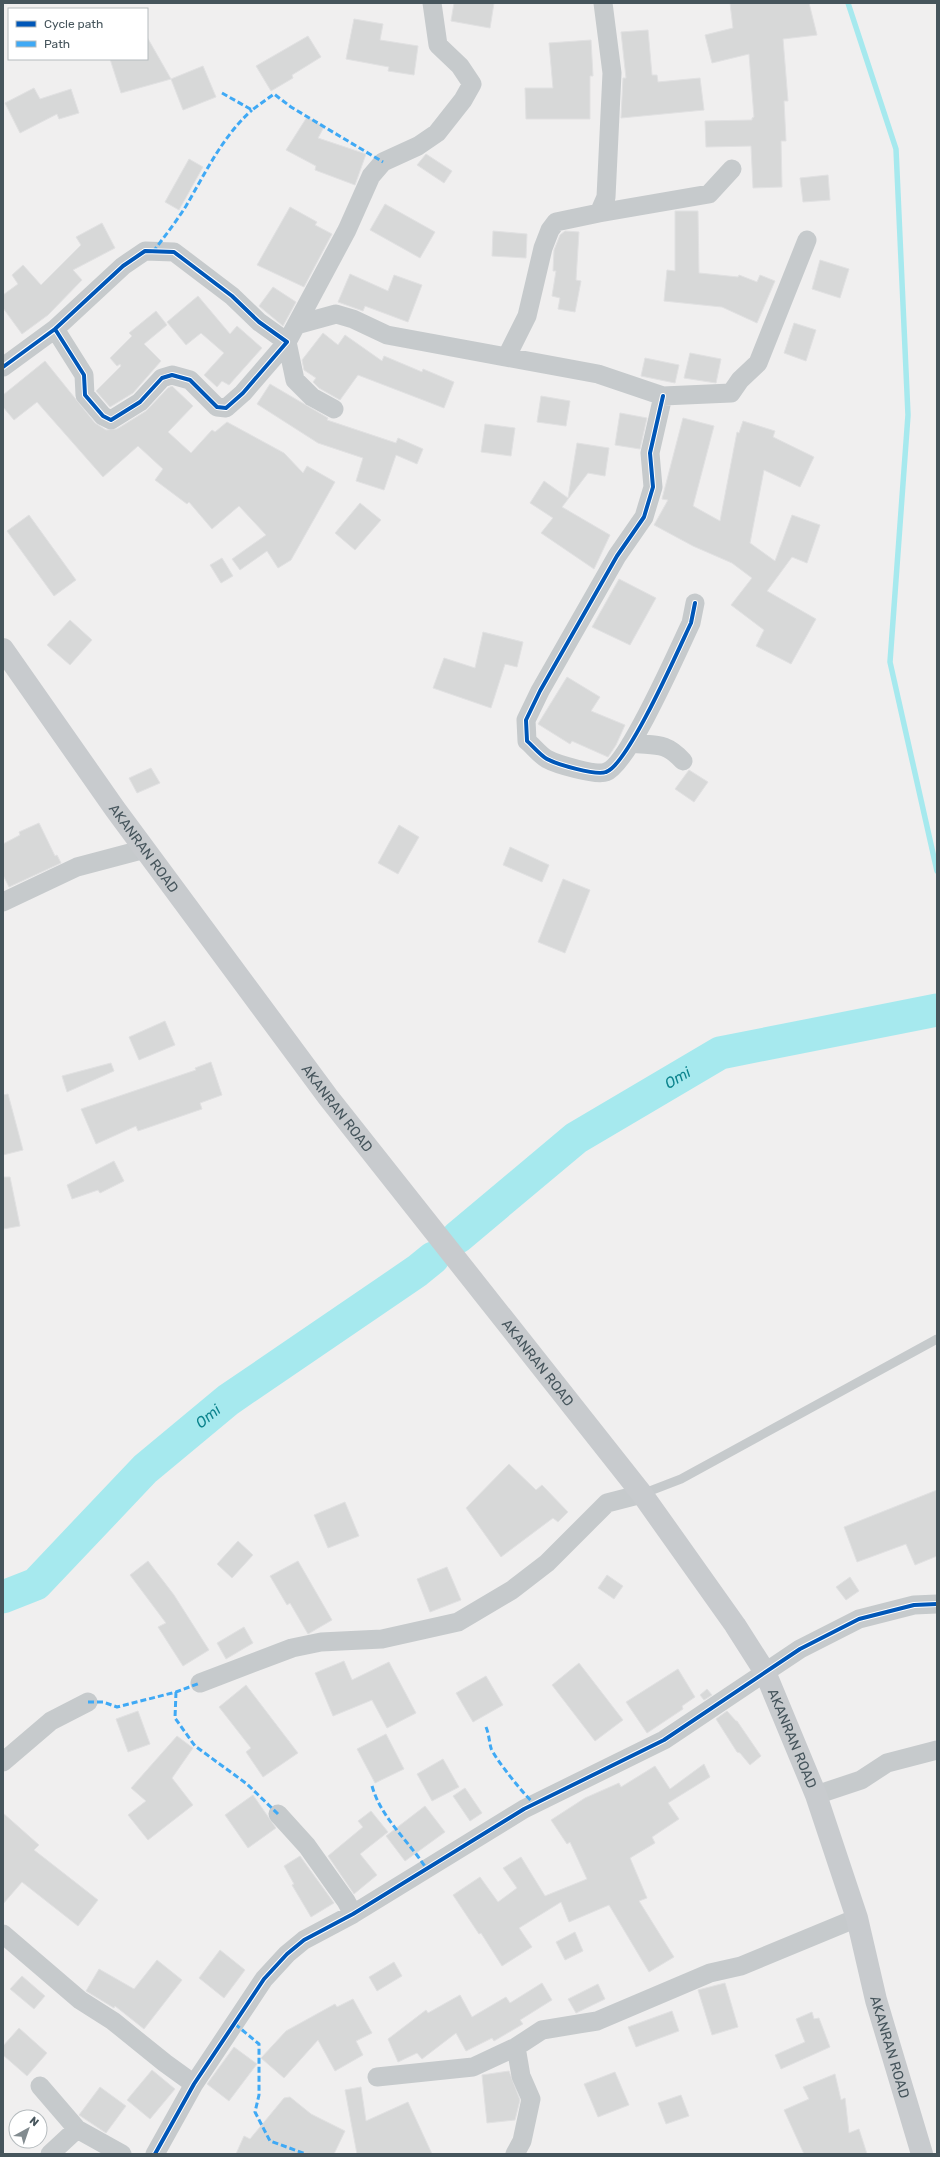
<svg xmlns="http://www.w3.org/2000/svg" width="940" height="2157" viewBox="0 0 940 2157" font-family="Rubik,sans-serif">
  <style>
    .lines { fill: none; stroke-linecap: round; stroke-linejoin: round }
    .stream { stroke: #a6e9ee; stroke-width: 5.5 }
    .river { stroke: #a6e9ee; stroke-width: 33 }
    .building { fill: #d7d8d8; stroke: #e1e1e2 }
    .service { stroke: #c6cacc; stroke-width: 9 }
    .minor { stroke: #c6cacc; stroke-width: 19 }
    .secondary { stroke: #c8cbce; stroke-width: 22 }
    .quiet { stroke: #3fa9f5; stroke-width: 3; stroke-dasharray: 6 3; stroke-linecap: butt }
    .cycleway-casing { stroke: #fff; stroke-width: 6 }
    .cycleway { stroke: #0057b8; stroke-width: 4 }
    .labels { text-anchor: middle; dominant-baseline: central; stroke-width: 3.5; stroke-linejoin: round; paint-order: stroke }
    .street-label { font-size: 14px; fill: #46555c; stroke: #fff }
    .water-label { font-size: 15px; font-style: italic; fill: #0b838d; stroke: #fff }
  </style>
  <rect width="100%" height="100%" fill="#f0efef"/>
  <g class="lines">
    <path class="stream" d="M848 3 896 149 908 415 890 662 937 871"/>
    <g class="river">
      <path id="s1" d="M458 1237 576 1138 720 1053 937 1010"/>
      <path id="s2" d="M3 1597 36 1584 145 1469 228 1400 417 1271 433 1258"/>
    </g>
  </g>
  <path class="building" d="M454 3H494L490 28 451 21Z
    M730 3H809L817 35 783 39 788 101H784L786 141H781L782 187 753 188 751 146 706 147 705 121 752 120V118L754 117 749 54 712 63 705 35 733 28Z
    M354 19 383 24 380 40 418 46 414 75 388 71 389 67 346 59Z
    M648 30 652 75H657L658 82 700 78 704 110 621 118 623 78H626L621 32Z
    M308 36 321 57 292 75 293 78 271 91 256 66Z
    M147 37 171 79 121 93 110 59H147Z
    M591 40 593 76H590V119H526L525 88H553L549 43Z
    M203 66 216 97 183 110 171 79Z
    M34 88 40 99 71 89 79 113 59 119 57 114 20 133 5 103Z
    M307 117 324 127 318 138 366 154 355 185 315 170 316 166 286 150Z
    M426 154 452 171 444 183 417 165Z
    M189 159 203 167 179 210 165 202Z
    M828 175 830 200 803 202 800 178Z
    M385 204 435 232 420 258 370 230Z
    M290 207 317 222 315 225 332 234 304 287 257 265Z
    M675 211H698L699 273 738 277 739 275 757 282 760 275 775 281 757 323 722 307 664 301 667 270 675 271Z
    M102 223 115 248 73 270 82 280 48 315 22 334 3 308V295L18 284 12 275 23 265 41 285 81 245 76 237Z
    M493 231 527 234 526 258 492 256Z
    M565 231 579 232 576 280 581 281 575 312 558 309 560 298 552 296 556 271H553L554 250 560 235Z
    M820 260 849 269 840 298 812 289Z
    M350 274 388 291 394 275 422 285 408 322 365 306 363 311 338 302Z
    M273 287 296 302 283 326 259 306Z
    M198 296 230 334 237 326 262 348 229 385 222 381 217 387 204 375 224 353 201 333 186 345 167 322Z
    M156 311 167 325 144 344 161 361 133 393 110 407 96 391 121 366 120 364 117 366 110 358 132 336 129 333Z
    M794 323 816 330 806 361 784 353Z
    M323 333 338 345 345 335 382 361 384 356 422 372 423 369 454 382 444 408 358 375 340 400 319 388 313 382 316 378 304 370 302 360Z
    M690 353 721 359 716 383 684 378Z
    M645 358 679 365 675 383 641 376Z
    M45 361 95 423 106 430 117 429 146 411 168 388 172 386 193 406 168 432 191 453 212 430 215 432 227 422 284 453 303 473 307 466 335 482 291 560 278 568 267 551 240 570 232 559 266 535 239 506 212 529 189 502 187 504 155 480 163 469 138 446 103 477 37 402 14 420 3 407V395Z
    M270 384 328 418 327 420 396 443 398 438 423 449 417 464 396 455 384 490 356 481 363 458 318 443 257 404Z
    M541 396 570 401 566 426 537 422Z
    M620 413 647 418 640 449 615 445Z
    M683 418 714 426 693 506 720 521 737 432 739 433 743 421 775 431 773 437 814 457 800 487 764 470 750 543 775 561 792 515 820 525 807 563 792 557 767 591 816 619 791 664 756 646 764 630 731 605 752 578 732 563 693 546 654 525 668 500 662 499Z
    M485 424 515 428 511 456 481 452Z
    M577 443 609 448 605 476 588 473 562 507 610 535 594 569 541 533 553 518 530 503 544 481 568 498Z
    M360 503 381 520 355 550 335 533Z
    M29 515 76 580 54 596 7 531Z
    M222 558 233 576 221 583 210 565Z
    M619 579 656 598 630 645 592 627Z
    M70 620 92 640 70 665 47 645Z
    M483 632 523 642 517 667 505 664 491 708 433 688 444 658 475 668Z
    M567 677 600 697 591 711 625 725 616 745 608 757 572 741 570 744 538 724Z
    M151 768 160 783 137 793 129 778Z
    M689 770 708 782 694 802 675 789Z
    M39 823 55 856 57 855 61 863 9 887 3 875V844L20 835 19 832Z
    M399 825 419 837 398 874 378 863Z
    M510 847 549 865 542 882 503 865Z
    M563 879 590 890 565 953 538 942Z
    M165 1021 175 1045 139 1060 129 1037Z
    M211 1062 222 1095 200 1103 202 1109 138 1131 136 1126 96 1144 81 1109 196 1070 195 1068Z
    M111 1063 114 1071 67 1092 62 1076Z
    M8 1094 23 1150 3 1155V1095Z
    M114 1161 124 1181 100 1193 98 1190 72 1199 67 1185Z
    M3 1177H10L20 1226 3 1229Z
    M509 1464 536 1490 542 1485 568 1512 558 1522 553 1518 501 1557 466 1508Z
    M937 1490V1556L915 1565 906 1544 857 1562 844 1527Z
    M345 1502 359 1536 328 1548 314 1515Z
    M238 1541 253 1555 232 1578 217 1564Z
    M148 1561 174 1595 209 1650 183 1666 158 1627 166 1623 130 1575Z
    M298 1561 332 1620 308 1634 290 1603 287 1605 270 1576Z
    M447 1567 461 1600 430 1612 417 1579Z
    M607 1575 623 1586 614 1599 598 1588Z
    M850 1577 859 1591 846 1600 836 1587Z
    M244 1627 253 1643 226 1659 217 1643Z
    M344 1661 352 1680 389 1662 416 1713 387 1728 372 1700 333 1716 315 1673Z
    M579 1663 623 1720 595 1741 552 1685Z
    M678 1669 695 1697 682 1706 683 1709 647 1733 626 1702Z
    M486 1676 503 1705 473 1722 456 1693Z
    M246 1685 298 1753 263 1777 246 1752 251 1748 219 1707Z
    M707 1689 712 1695 704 1700 700 1695Z
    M138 1711 150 1744 128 1752 116 1719Z
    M727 1711 736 1721H737L761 1756 750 1765 740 1753 737 1752 716 1719Z
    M386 1734 404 1769 375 1783 357 1749Z
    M177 1736 193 1748 172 1778 193 1805 148 1840 128 1815 146 1801 131 1788Z
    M443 1759 459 1787 432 1801 417 1774Z
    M704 1764 710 1777 668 1803 679 1819 652 1837 655 1843 630 1858 647 1898 639 1901 674 1957 649 1972 609 1905 569 1922 561 1902 519 1928 532 1947 502 1966 481 1933 479 1934 453 1895 480 1877 498 1902 517 1888 503 1868 521 1857 545 1896 587 1879 570 1842 567 1844 551 1820 585 1798 619 1783 621 1787 655 1766 670 1789Z
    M465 1788 482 1813 470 1821 453 1796Z
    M253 1795 276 1828 248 1848 225 1815Z
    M425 1806 445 1832 405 1861 386 1836Z
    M371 1811 388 1832 360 1854 377 1875 354 1894 328 1856 363 1827 358 1821Z
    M3 1813 39 1845 34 1850 98 1900 78 1926 22 1882 3 1904Z
    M300 1856 334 1903 311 1917 292 1885 294 1884 284 1866Z
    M575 1932 583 1951 565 1960 556 1942Z
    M220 1950 245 1970 224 1998 199 1978Z
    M157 1960 182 1980 144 2029 115 2006 114 2008 86 1991 99 1969 134 1989Z
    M394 1962 402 1976 377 1991 369 1977Z
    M22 1976 45 1996 34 2009 10 1989Z
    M542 1983 552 2000 520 2020 523 2024 494 2041 492 2038 466 2051 456 2033 422 2059 417 2053 398 2062 388 2039 426 2010 428 2013 460 1995 472 2017 506 1997 510 2003Z
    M725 1983 738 2027 712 2035 698 1990Z
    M598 1984 605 1999 576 2013 568 1999Z
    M353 1999 372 2033 356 2041 363 2055 335 2071 318 2040 284 2078 261 2058 286 2031 335 2004 337 2007Z
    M672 2011 679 2031 636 2047 628 2027Z
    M812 2012 814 2019 819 2018 830 2047 781 2069 775 2055 805 2042 796 2019Z
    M19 2028 47 2053 27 2076 3 2055V2046Z
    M234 2047 257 2064 229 2101 207 2084Z
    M152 2070 175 2089 150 2119 127 2100Z
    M509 2071 520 2100 515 2120 487 2123 482 2075Z
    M615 2072 629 2105 598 2117 584 2084Z
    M835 2074 841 2100 845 2098 849 2133 859 2129 867 2154H804L784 2110 809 2099 803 2087Z
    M100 2087 126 2106 106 2133 79 2115Z
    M361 2087 366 2121 408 2102 432 2154H357L345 2090Z
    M681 2095 689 2116 666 2124 658 2103Z
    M290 2097 311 2114 345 2131 334 2154H236L244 2136 250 2139 284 2098Z"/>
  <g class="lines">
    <path class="service" d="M642 1494 681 1479 937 1339"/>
    <path class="minor" d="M599 213 709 194 732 169
      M296 325 336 314 353 319 387 335 598 374 663 396 731 393 740 380 758 363 807 240
      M507 356 527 316 543 248 550 230 556 222 599 213 606 197 612 73 603 3
      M3 367 55 329 123 266 145 251 174 252 232 296 259 322 287 342 243 393 226 408 217 407 190 380 172 375 162 378 140 402 111 420 103 416 85 395 84 375 55 329
      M663 396 650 453 653 487 644 517 617 556 540 691 526 720 527 741C533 746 540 755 547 759 556 764 596 776 606 772 628 765 679 648 691 623L695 603
      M334 409 312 397 295 380 287 342 347 230 371 176 383 162 418 146 437 133 463 100 472 84 460 66 438 45 432 3
      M631 743C655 746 665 741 683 761
      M3 902 77 867 145 849
      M200 1683 292 1648 321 1642 382 1639 458 1622 512 1590 547 1563 607 1503 642 1494
      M3 1762 51 1721 88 1702
      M816 1795 861 1780 887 1763 937 1750
      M278 1814 307 1846 346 1901 353 1914
      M3 1934 80 2000 113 2021 165 2063 194 2084
      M377 2077 473 2067 516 2047 542 2030 597 2021 710 1973 741 1966 857 1918
      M40 2086 77 2129 122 2154
      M50 2154 77 2129
      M155 2154 194 2084 264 1979 287 1954 304 1940 353 1914 524 1809 664 1740 800 1649 859 1619 914 1605 937 1604
      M515 2154 522 2141 531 2099 521 2076 516 2047"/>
    <path class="secondary" id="s3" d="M3 649 115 809 328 1097 642 1494 735 1625 765 1672 816 1795 857 1918 876 2000 922 2154"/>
    <path class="quiet" d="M222 93 252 110 274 94 291 107 383 162
      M153 252C164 237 176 222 186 206 206 172 222 137 252 110
      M176 1692 175 1718 195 1746 247 1784 278 1814
      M88 1702H103L117 1707 176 1692 200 1683
      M486 1727C489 1734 489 1741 491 1748 493 1756 527 1799 535 1804
      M372 1786C381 1818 408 1840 426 1868
      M235 2024 259 2044V2095L255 2112 270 2141 306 2154"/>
    <defs>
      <path id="cycleway" d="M3 367 55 329 123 266 145 251 174 252 232 296 259 322 287 342 243 393 226 408 217 407 190 380 172 375 162 378 140 402 111 420 103 416 85 395 84 375 55 329
        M663 396 650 453 653 487 644 517 617 556 540 691 526 720 527 741C533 746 540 755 547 759 556 764 596 776 606 772 628 765 679 648 691 623L695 603
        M155 2154 194 2084 264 1979 287 1954 304 1940 353 1914 524 1809 664 1740 800 1649 859 1619 914 1605 937 1604"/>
    </defs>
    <use href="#cycleway" class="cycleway-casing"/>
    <use href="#cycleway" class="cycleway"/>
  </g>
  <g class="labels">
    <g class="street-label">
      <text stroke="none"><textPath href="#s3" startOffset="244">AKANRAN ROAD</textPath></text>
      <text stroke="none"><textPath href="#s3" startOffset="568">AKANRAN ROAD</textPath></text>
      <text stroke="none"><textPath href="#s3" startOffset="892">AKANRAN ROAD</textPath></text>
      <text stroke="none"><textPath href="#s3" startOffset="1348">AKANRAN ROAD</textPath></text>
      <text stroke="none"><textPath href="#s3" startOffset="1672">AKANRAN ROAD</textPath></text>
    </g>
    <g class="water-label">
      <text stroke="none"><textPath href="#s1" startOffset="272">Omi</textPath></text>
      <text stroke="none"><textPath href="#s2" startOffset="276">Omi</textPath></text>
    </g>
  </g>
  <rect width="940" height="2157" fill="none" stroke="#46555c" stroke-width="8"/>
  <rect x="8" y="8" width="140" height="52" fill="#ffffff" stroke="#b5bbbe"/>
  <rect x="16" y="21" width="20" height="6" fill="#0057b8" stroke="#b5bbbe"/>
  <text x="44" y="28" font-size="12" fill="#46555c">Cycle path</text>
  <rect x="16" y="41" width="20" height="6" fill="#3fa9f5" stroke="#b5bbbe"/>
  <text x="44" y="48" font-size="12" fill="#46555c">Path</text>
  <g transform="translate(28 2129) rotate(40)"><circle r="19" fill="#ffffff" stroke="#b5bbbe"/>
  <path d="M0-3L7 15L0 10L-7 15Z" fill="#828b8f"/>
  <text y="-6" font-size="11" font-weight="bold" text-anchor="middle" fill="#46555c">N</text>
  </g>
</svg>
